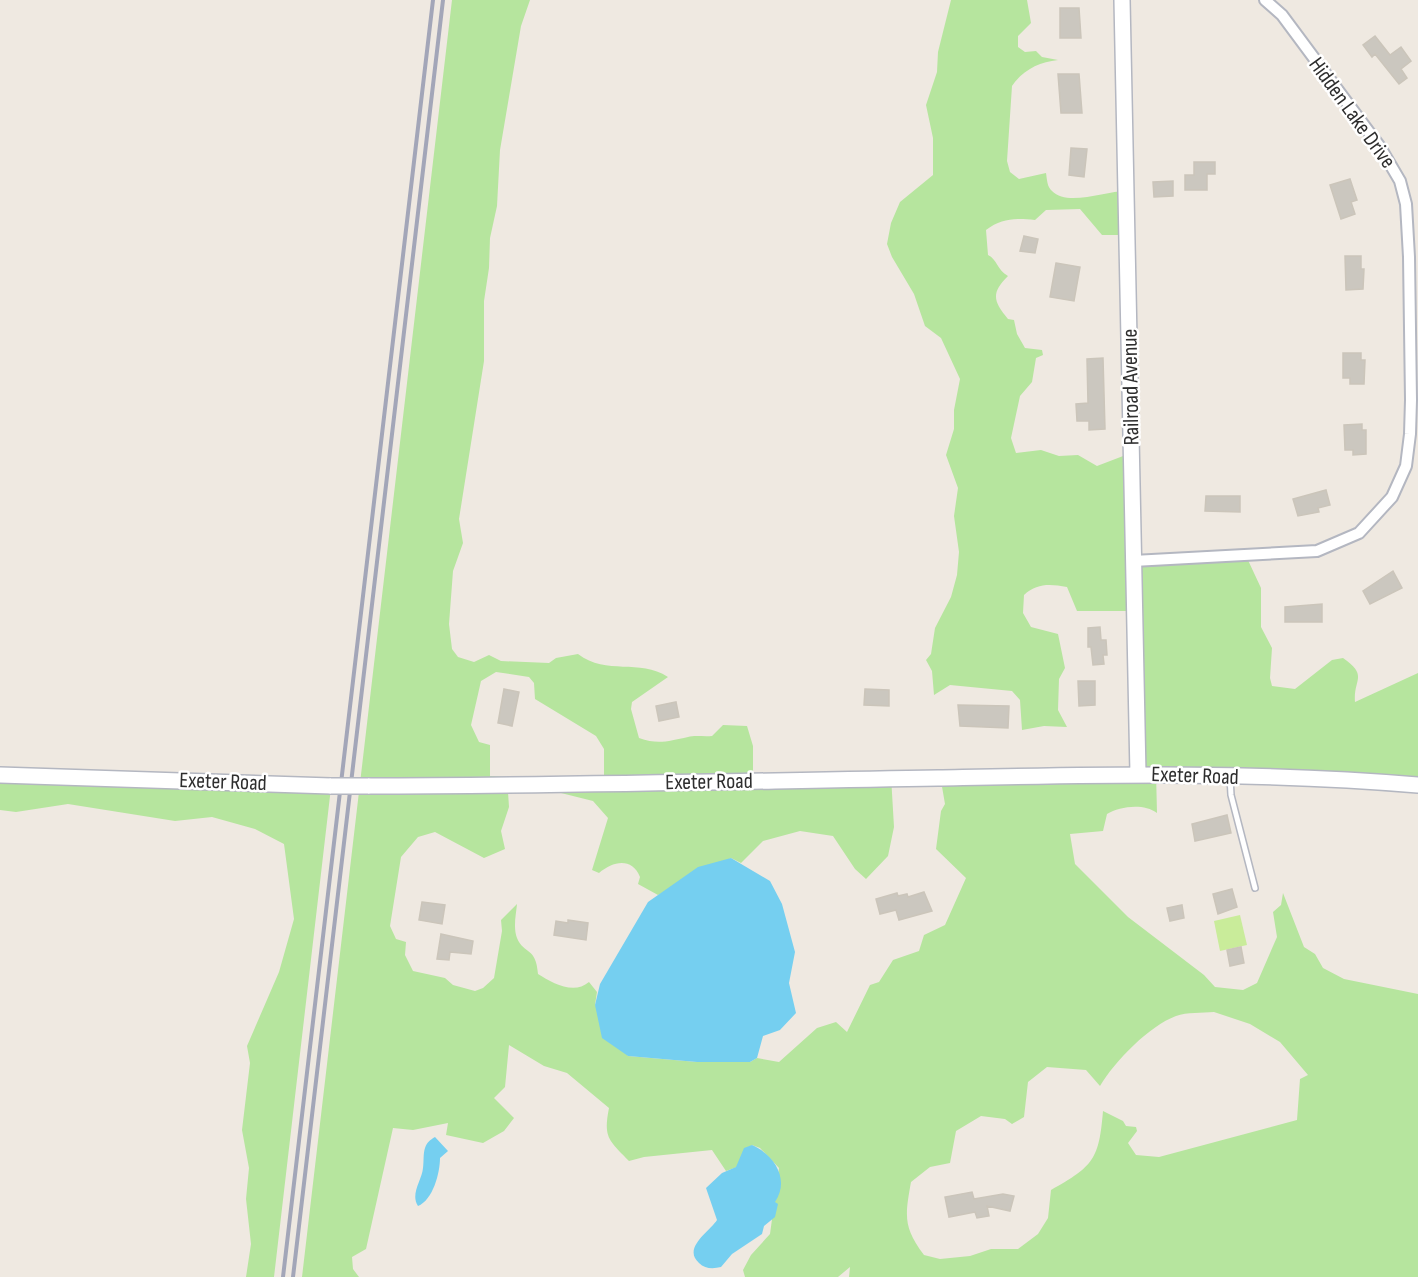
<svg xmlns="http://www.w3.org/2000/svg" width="1418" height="1277" viewBox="0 0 1418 1277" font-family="'Sofia Sans Condensed',sans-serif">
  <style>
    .green { fill: #b6e59e; fill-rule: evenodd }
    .pitch { fill: #c9ec9a }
    .water { fill: #75cff0 }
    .building { fill: #cbc7bf; stroke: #cbc5ba; stroke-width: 1.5 }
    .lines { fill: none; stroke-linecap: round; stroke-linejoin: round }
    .lane-casing { stroke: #b4b7c1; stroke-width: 8 }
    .street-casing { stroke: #b4b7c1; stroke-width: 14 }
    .secondary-casing { stroke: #b4b7c1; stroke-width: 18 }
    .lane { stroke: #fff; stroke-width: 5 }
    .street { stroke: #fff; stroke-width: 10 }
    .secondary { stroke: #fff; stroke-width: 15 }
    .rail { stroke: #a3a6b8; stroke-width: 4 }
    .secondary-bridge-casing { stroke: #b4b7c1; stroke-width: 18; stroke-linecap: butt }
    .secondary-bridge { stroke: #fff; stroke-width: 15 }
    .labels { text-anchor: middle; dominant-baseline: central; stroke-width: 5; stroke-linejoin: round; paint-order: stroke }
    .street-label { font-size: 22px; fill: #2e2e2e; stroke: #fff }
  </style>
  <rect width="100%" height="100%" fill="#efe9e1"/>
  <path class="green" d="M452 0H530L521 26 500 150 497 206 490 238 489 268 484 301V361L459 519 463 543 453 571 449 624 452 649 458 657 474 662 489 655 501 661 549 663 556 658 578 654C607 676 639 658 668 677L632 702 631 709 639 738C658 745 669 741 688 737 695 735 704 737 712 736L723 725 747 726 753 746V775L891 776 894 827 888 856 866 879 855 869 833 836 800 831 763 841 741 863 731 858 658 895 638 884 640 877C632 857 613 861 599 873L592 870 608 818 593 801 553 791 604 776V749L596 736 535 699 534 683 529 677 496 672 481 681 471 725 479 742 490 745V776L507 777 509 807 501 831 505 849 484 858 435 832 418 837 401 857 390 926 396 939 406 942 405 955 413 971 445 978 453 985 475 991 483 988 494 978 502 931 501 920 517 904C516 915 513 927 517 938 524 955 536 946 538 974 552 983 574 995 589 982L597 992 595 1005 628 1056 697 1062H750L757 1058 779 1062 817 1028 836 1022 847 1032 870 985 879 982 893 960 919 951 924 935 945 925 966 878 936 849 941 811 945 804 940 775 1132 771 1135 611H1077L1067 587C1050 584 1037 583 1024 595L1023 613 1031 627 1058 634 1065 668 1059 679 1058 710 1067 727 1044 726 1022 730 1020 700 1012 691 950 685 934 695 932 671 926 660 931 654 935 628 951 597 957 575 959 552 954 516 958 488 946 455 954 429V410L960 379 941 338 925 326 914 294 892 257 887 244 891 223 900 202 933 175V138L926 105 937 72 938 52 951 0H1027L1031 23 1018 36V47L1025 52 1036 51 1042 57 1058 60C1039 62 1023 70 1012 86L1007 161 1010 172 1019 179 1046 173C1047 179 1047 187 1052 191 1067 207 1106 191 1126 191L1127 235H1102L1080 209 1046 210 1035 220C1016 218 1002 218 986 230L988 255C997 259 997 270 1008 276 991 293 993 301 1008 319L1014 320 1017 334 1025 348 1042 350 1043 355 1036 358 1032 382 1020 396 1011 438 1016 453 1041 450 1059 456 1078 455 1097 466 1131 453 1135 557 1247 558 1261 588V627L1272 648 1270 678 1272 686 1295 689 1332 660 1343 658C1369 676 1353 679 1355 702L1418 673V780L1156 772 1157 813C1144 803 1120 806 1107 814L1103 831 1070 834 1075 864 1128 917 1204 975 1215 987 1243 990 1257 983 1277 937 1273 912 1281 905 1283 893 1304 947 1315 954 1323 968 1344 979 1418 994V1277H849L850 1267 838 1277H745L743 1270 751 1255 770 1234 779 1168 760 1148 752 1145 737 1167 726 1171 712 1150 644 1157 629 1161C609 1140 603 1138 609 1108L567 1073 544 1066 509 1045 505 1087 494 1098 514 1118 504 1131 483 1143 446 1135 448 1123 413 1130 393 1128 366 1249 352 1257 353 1269 359 1277H302ZM1214 1012 1250 1024 1280 1042 1308 1075 1300 1079 1297 1120 1159 1157 1136 1155 1128 1143 1137 1131 1136 1127 1126 1126 1123 1121 1103 1111C1099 1159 1094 1166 1051 1190L1048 1218 1038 1234 1018 1249H991L970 1256 940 1259 924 1255C903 1227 905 1216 911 1182L930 1167 950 1163 956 1131 981 1116 1005 1119 1012 1124 1024 1117 1028 1082 1047 1067 1086 1070 1100 1086C1115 1061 1149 1026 1176 1016 1187 1012 1202 1013 1214 1012Z
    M0 771 332 779 274 1277H246L251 1244 246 1199 249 1168 242 1130 250 1063 247 1046 279 972 294 919 284 844 255 829 212 817 175 821 68 804 16 812 0 810Z"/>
  <path class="pitch" d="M1240 915 1247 945 1220 951 1214 921Z"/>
  <path class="water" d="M731 858 770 881 782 904 795 952 789 983 796 1013 780 1030 763 1036 757 1058 750 1062H697L628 1056 602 1038 595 1005 600 984 648 902 698 867Z
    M435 1137 448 1151 440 1158C440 1173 433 1200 418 1206 410 1194 422 1180 423 1168 424 1161 423 1154 425 1148 427 1142 430 1140 435 1137Z
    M752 1145C775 1155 790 1180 775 1202L778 1204 775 1217 764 1226 762 1234 732 1254 721 1267C713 1269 705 1269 699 1263 682 1248 710 1231 717 1220L706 1188 722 1173 736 1167 744 1148Z"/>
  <path class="building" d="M1060 8H1079L1081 38H1060Z
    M1375 36 1390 55 1401 47 1411 61 1401 69 1407 78 1399 84 1375 54 1372 57 1363 45Z
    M1058 74H1079L1082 113H1061Z
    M1071 148 1087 149 1084 177 1069 175Z
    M1194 162H1215V174H1207V190H1185V175H1194Z
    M1350 179 1357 200 1351 202 1355 214 1341 219 1330 185Z
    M1173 181V196L1154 197 1153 182Z
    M1024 236 1038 239 1035 253 1020 251Z
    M1345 256H1361V269H1364L1363 289 1346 290Z
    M1056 263 1080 267 1074 301 1050 297Z
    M1343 353H1361V360H1365L1364 384H1350V378H1343Z
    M1103 358 1105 429 1089 430V421H1077L1076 404 1088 403 1087 359Z
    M1362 424V430H1366V454L1353 455V450H1345L1344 425Z
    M1326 490 1330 505 1318 508 1319 512 1298 516 1293 499Z
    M1206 496H1240V512L1205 511Z
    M1393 571 1402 588 1370 604 1363 591Z
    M1322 604V622H1285V607Z
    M1100 627 1101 640H1106L1107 655H1103L1104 664 1093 665 1091 647H1088V628Z
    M1078 681H1095V705L1079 706Z
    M504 689 519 692 512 726 498 723Z
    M865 689 889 690V706L864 705Z
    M676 702 679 717 659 721 656 706Z
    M958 705 1009 706 1008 728 960 726Z
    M1227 815 1231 833 1195 841 1192 824Z
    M1232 889 1237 907 1218 914 1213 894Z
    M924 892 932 911 899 920 896 910 880 914 876 899 897 893 898 896 907 894 908 897Z
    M422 902 445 905 442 924 419 920Z
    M1182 905 1184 918 1170 921 1167 908Z
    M568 920 588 923 586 940 554 935 556 921 568 923Z
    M441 934 473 941 471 954 450 952 449 960 437 959Z
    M1241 947 1244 963 1230 966 1227 950Z
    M972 1192 974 1199 1003 1194 1014 1196 1010 1211 987 1206 989 1216 977 1218 975 1212 949 1217 945 1197Z"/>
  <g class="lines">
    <defs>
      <path id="lane" d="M1230 777 1231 795 1255 888"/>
      <path id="street" d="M1133 561 1317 551 1359 533 1392 497 1406 466 1410 434 1411 400 1409 257 1406 204 1400 181 1380 147 1282 15 1265 0"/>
      <path id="secondary" d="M1122 0 1138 774
        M0 775 331 786
        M368 786C558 786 748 781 938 778 1098 775 1259 771 1418 785"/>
    </defs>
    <use href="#lane" class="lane-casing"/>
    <use href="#street" class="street-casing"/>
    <use href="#secondary" class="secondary-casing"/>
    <use href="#lane" class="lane"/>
    <use href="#street" class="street"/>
    <use href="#secondary" class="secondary"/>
    <path class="rail" d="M283 1277 433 0
      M293 1277 443 0"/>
    <defs>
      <path id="secondary-bridge" d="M331 786H368"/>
    </defs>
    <use href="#secondary-bridge" class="secondary-bridge-casing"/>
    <use href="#secondary-bridge" class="secondary-bridge"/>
  </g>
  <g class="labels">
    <g class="street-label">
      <text transform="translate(1352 113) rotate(54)">Hidden Lake Drive</text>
      <text transform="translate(1131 387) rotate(-91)">Railroad Avenue</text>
      <text transform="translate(1195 776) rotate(2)">Exeter Road</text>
      <text transform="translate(223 782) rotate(2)">Exeter Road</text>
      <text transform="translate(709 782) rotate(-1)">Exeter Road</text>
    </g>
  </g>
</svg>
